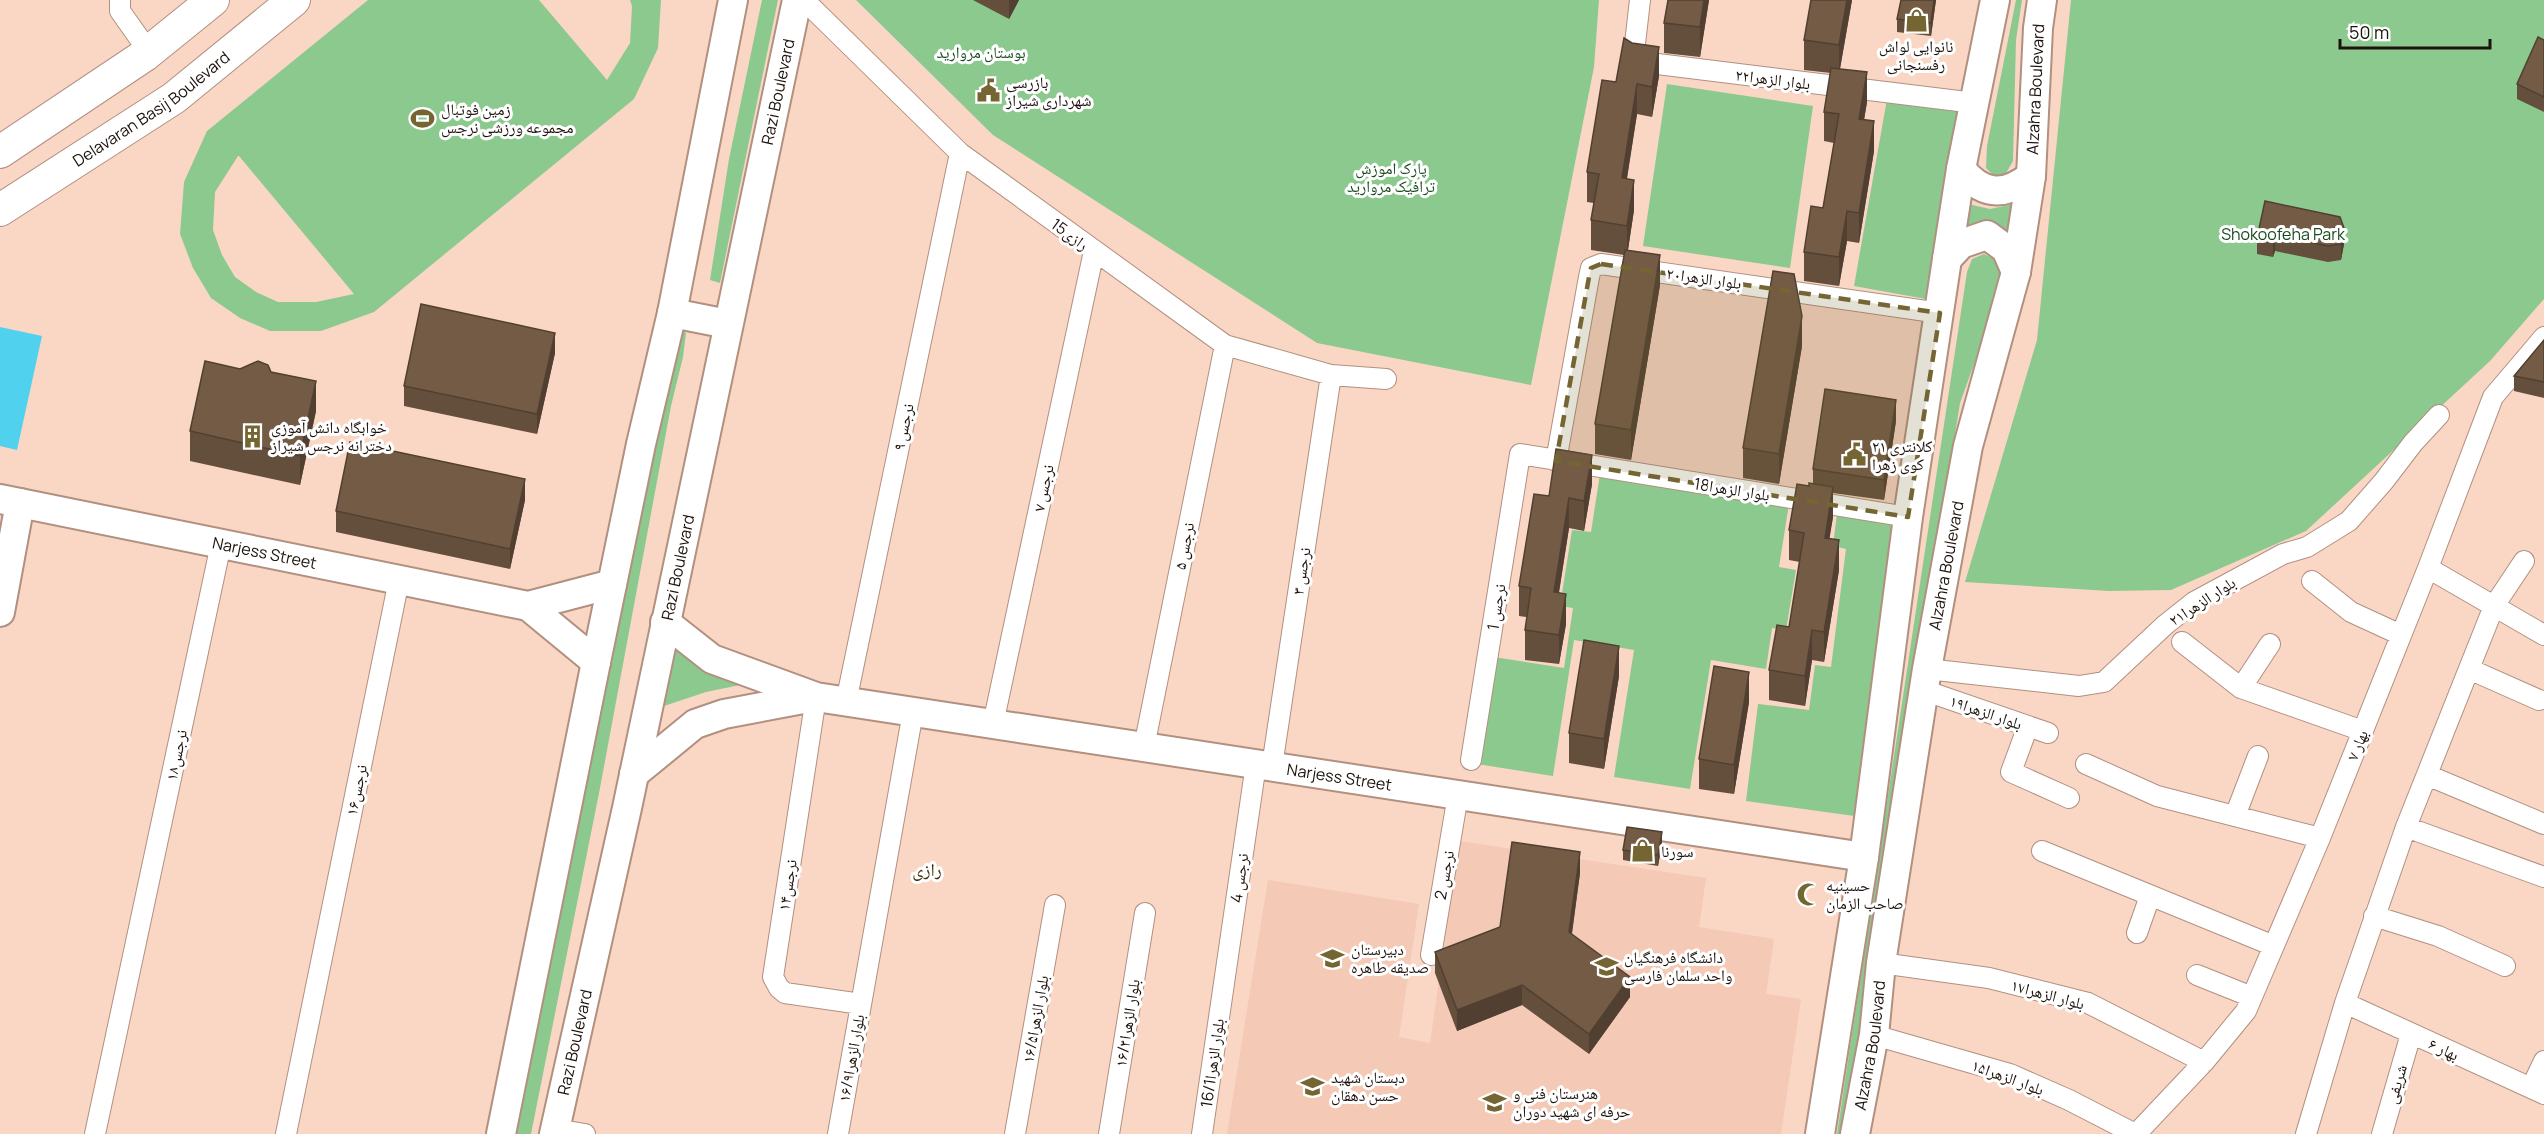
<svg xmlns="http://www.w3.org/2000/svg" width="2544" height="1134" viewBox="0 0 2544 1134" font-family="Manrope,'Noto Naskh Arabic',sans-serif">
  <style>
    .built { fill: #f4c9b5 }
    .green { fill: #8cc98f; fill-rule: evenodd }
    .water { fill: #50d2ef }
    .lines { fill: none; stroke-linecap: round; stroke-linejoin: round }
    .street-casing { stroke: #b19080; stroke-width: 22 }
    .secondary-casing { stroke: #b19080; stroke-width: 32 }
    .primary-casing { stroke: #b19080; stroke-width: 34 }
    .street { stroke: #fff; stroke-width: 20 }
    .secondary { stroke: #fff; stroke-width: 28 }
    .primary { stroke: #fff; stroke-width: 32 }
    .wall { fill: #644e3c }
    .shaded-wall { fill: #514031 }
    .building { fill: #745b46; stroke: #514031; stroke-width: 1.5 }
    .marked { fill: #746532; fill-opacity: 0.2; stroke: #746532; stroke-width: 4.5; stroke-dasharray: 12 8; stroke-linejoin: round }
    .labels { text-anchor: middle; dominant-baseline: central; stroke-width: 6; stroke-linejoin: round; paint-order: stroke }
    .poi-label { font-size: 16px; fill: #1d120c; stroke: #fff; text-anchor: start }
    .park-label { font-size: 16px; fill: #1a4b20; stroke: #fff }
    .street-label { font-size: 16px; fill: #1d120c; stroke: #fff }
    .neighbourhood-label { font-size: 18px; fill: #3e3308; stroke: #fff }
  </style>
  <rect width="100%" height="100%" fill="#fad6c5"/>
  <path class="built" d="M1459 841 1706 878 1699 927 1774 939 1766 994 1801 999 1781 1134H1227L1268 880 1419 904 1399 1037 1430 1043Z"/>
  <path class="green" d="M368 0H539L607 80 630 43 632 6 630 0H661L658 48 634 99 374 312 321 331H270L240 318 211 298 193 268 180 234 184 182 207 131ZM238 156H239L354 294 316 302H278L256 292 235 277 222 255 213 230 215 192Z
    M762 0H778L720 283 710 280 729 159Z
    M856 0H1599L1594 67 1531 385 1317 343 993 135Z
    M2016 0H2022L2016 40 2013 161 2005 175H1993L1986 168 1987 146Z
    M2071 0H2544V299L2490 361 2306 531 2171 590 2109 591 1965 582 2037 340Z
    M1667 84 1813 106 1790 268 1643 246Z
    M1887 99 1959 112 1926 299 1854 286Z
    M2019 203 2016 233 1991 226 1966 230 1968 204 1990 209Z
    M1984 254 1992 258 2000 268 2001 289 1960 403 1843 1134H1837L1967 272 1972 259Z
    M677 328 686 333 683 357 671 406 600 788 531 1134H510Z
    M1600 474 1789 504 1779 567 1796 570 1786 630 1772 628 1766 669 1711 660 1690 789 1614 777 1634 650 1574 640 1553 776 1477 764 1494 657 1564 668 1573 608 1560 606 1572 530 1591 532Z
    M1837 513 1900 521 1862 817 1746 801 1758 704 1809 710 1815 665 1831 667 1846 549 1833 546Z
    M676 649 699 666 740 685 706 692 664 706Z"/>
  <path class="water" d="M0 327 42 336 17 450 0 446Z"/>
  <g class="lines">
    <defs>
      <path id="street" d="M120 0V11L149 52
        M804 0 960 153 1225 345 1331 375 1386 379
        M1640 0 1633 61 1975 103
        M1556 461 1589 277 1591 268 1601 264 1940 313
        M2428 568 2544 635
        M2312 581 2351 612 2401 635
        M2182 642 2241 688 2363 731
        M1927 669 2079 686 2104 682 2165 625 2194 602 2283 554 2307 547 2349 521 2384 481 2413 443 2439 415
        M2469 669 2539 700
        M2241 688 2270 644
        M1923 690 2048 733
        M816 697 773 977 779 988 785 993 861 1004
        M846 702 960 153
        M993 724 1094 251
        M2028 726 2011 772 2069 798
        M1144 747 1225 345
        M1471 760 1520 454 1908 517
        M2086 764 2157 796 2320 838
        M1272 766 1331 375
        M2427 775 2544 824
        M2235 816 2258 756
        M2406 827 2544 877
        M2042 851 2274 946
        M2374 916 2438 936 2505 966
        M2137 933 2150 896
        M1431 955 1458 795
        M1881 963 1989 978 2088 1003 2204 1062
        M2197 975 2252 997
        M2345 1003 2544 1094
        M1874 1035 2010 1074 2069 1100 2135 1134
        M2531 1088 2544 1061
        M555 1129 585 1134
        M95 1134 221 544
        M286 1134 399 580
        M838 1134 913 712
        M1015 1134 1055 905
        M1109 1134 1145 913
        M1202 1134 1256 764
        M2136 1134 2204 1062 2246 1011 2320 838 2428 568 2493 397 2544 337
        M2306 1134 2345 1003 2406 827 2494 606 2524 561
        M2382 1134 2411 1034"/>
      <g id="secondary">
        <path d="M1961 169C1983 196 2004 197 2031 176"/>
        <path d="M1947 259 1961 244 1987 235 2006 249 2016 272"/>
        <path d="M672 313 728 324"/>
        <path id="s1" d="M0 499 528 606 612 584"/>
        <path d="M528 606 596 662"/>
        <path d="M0 612 20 503"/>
        <path id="s2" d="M665 622 712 659 816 697 1864 857"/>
        <path d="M634 774 695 724 724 714 814 697"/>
        <path d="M501 1134 596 662 641 444 672 313 733 0"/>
        <path id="s3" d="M554 1134 627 808 797 0"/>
        <path d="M1820 1134 1864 857 1908 517 1947 259 1961 169 1995 0"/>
        <path id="s4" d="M1855 1134 1874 1035 1881 963 1927 669 1968 446 2016 272 2031 176 2038 28 2042 0"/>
      </g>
      <g id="primary">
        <path d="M0 152 145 55 213 0"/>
        <path id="s5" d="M0 210 174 98 294 0"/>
      </g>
    </defs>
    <use href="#street" class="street-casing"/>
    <use href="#secondary" class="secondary-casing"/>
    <use href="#primary" class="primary-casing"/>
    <use href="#street" class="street"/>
    <use href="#secondary" class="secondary"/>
    <use href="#primary" class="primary"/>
  </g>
  <path class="wall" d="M973 0H1019L1009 19Z
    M1668 0H1709L1700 57 1664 53V23Z
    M1852 0 1840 69 1867 102 1864 120 1874 151 1859 243 1847 241 1839 286 1804 281V252L1823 208 1834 143 1824 141V112L1831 73 1804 70V40Z
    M1901 0H1936L1931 36 1897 32V19Z
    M2544 40V112L2517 99V84Z
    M1659 76 1652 117 1637 114 1627 179 1634 210 1628 250 1660 285 1631 460 1595 454V424L1624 255 1591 250V220L1594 203 1587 202V172L1616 82Z
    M2265 201 2344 244 2341 260 2328 262 2275 251 2273 257 2257 254V238Z
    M2544 340V398L2514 391V376Z
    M1802 346 1779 484 1743 478V448Z
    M555 353 537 434 404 406V386Z
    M240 369 271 372 316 411 300 485 190 461V431Z
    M1896 421 1884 500 1833 493V517L1829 538 1839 570 1824 662 1812 660 1805 706 1769 700V670L1789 627 1800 562 1789 560V530L1809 486 1813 484V469Z
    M1592 484 1584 531 1569 528 1559 593 1566 624 1559 664 1525 660V630L1527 617 1519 616V586L1549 496Z
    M525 500 510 569 336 532V511Z
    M1619 676 1604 769 1569 763V733Z
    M1749 702 1734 794 1699 789V759Z
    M1662 843 1658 866 1623 860V850Z
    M1580 873 1572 934 1630 997 1589 1054 1522 1005 1457 1031 1435 973V952L1500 927Z"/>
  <path class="shaded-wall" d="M1009 0H1019L1009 19Z
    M1704 0H1709L1700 57V27Z
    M1847 0H1852L1839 74V45Z
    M1934 0H1936L1931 36V23Z
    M1659 47V76L1652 117V87Z
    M1867 72V102L1859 149V119Z
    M1637 84V114L1622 208V178Z
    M1874 121V151L1859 243V213Z
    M1634 180V210L1627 256V226Z
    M1847 211V241L1839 286V257Z
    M2344 228V244L2341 260V244Z
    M2275 235V251L2273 257V242Z
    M1660 255V285L1631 460V430Z
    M1802 316V346L1779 484V454Z
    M555 333V353L537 434V414Z
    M316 381V411L300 485V456Z
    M1896 400V421L1884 500V480Z
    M1592 455V484L1584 531V501Z
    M525 479V500L510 569V549Z
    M1833 487V517L1825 567V538Z
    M1569 498V528L1554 622V592Z
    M1839 540V570L1824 662V632Z
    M1566 594V624L1559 664V635Z
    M1812 630V660L1805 706V676Z
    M1619 646V676L1604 769V739Z
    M1749 672V702L1734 794V765Z
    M1662 832V843L1658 866V855Z
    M1580 852V873L1569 953V932Z
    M1630 977V997L1589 1054V1034Z
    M1522 985V1005L1457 1031V1010Z"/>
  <path class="building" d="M1668 0H1704L1700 27 1664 23Z
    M1811 0H1847L1839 45 1804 40Z
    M1901 0H1934L1931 23 1897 19Z
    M2538 37 2544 40V97L2517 84Z
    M1624 38 1632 43 1659 47 1652 87 1637 84 1622 178 1634 180 1627 226 1591 220 1599 174 1587 172 1602 80 1616 82Z
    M1831 68 1867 72 1859 119 1874 121 1859 213 1847 211 1839 257 1804 252 1811 206 1823 208 1839 114 1824 112Z
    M2265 201 2340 217 2344 228 2341 244 2328 246 2275 235 2273 242 2257 238Z
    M1625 250 1660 255 1631 430 1595 424Z
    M1773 271 1794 274 1802 316 1779 454 1743 448Z
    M421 304 555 333 537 414 404 386Z
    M2544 340V382L2514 376Z
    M205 361 240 369 258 361 268 365 271 372 316 381 300 456 190 431Z
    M1825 389 1896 400 1884 480 1813 469Z
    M350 442 525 479 510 549 336 511Z
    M1556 449 1592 455 1584 501 1569 498 1554 592 1566 594 1559 635 1525 630 1531 588 1519 586 1534 494 1549 496Z
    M1809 483 1833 487 1825 538 1839 540 1824 632 1812 630 1805 676 1769 670 1777 625 1789 627 1804 533 1789 530 1797 484 1809 486Z
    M1584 640 1619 646 1604 739 1569 733Z
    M1714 666 1749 672 1734 765 1699 759Z
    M1627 827 1662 832 1658 855 1623 850Z
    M1512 842 1580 852 1569 932 1630 977 1589 1034 1522 985 1457 1010 1435 952 1500 927Z"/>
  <path class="marked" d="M1601 264 1940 313 1908 517 1556 461 1589 277 1591 268Z"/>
  <defs>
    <symbol id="shop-bare" viewBox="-9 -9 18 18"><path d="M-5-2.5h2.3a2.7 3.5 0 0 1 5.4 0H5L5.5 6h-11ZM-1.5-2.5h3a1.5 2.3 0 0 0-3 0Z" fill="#746532" stroke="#fff" stroke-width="2.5" paint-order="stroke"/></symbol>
    <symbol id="civic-bare" viewBox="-9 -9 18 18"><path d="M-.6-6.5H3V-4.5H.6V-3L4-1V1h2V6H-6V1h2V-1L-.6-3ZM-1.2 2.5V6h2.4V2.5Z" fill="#746532" stroke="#fff" stroke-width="2.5" paint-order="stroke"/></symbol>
    <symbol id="stadium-bare" viewBox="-9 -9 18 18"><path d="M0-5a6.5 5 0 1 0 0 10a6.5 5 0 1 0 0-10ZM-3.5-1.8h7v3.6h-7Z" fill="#746532" stroke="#fff" stroke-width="2.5" paint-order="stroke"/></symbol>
    <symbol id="building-bare" viewBox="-9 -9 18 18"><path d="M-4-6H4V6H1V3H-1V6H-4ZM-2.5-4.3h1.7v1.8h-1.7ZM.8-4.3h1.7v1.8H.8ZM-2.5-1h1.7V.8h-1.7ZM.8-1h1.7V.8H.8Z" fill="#746532" stroke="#fff" stroke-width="2.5" paint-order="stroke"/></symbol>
    <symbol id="mosque-bare" viewBox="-9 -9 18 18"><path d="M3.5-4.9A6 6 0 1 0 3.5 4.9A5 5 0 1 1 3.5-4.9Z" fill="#746532" stroke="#fff" stroke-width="2.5" paint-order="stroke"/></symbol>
    <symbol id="school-bare" viewBox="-9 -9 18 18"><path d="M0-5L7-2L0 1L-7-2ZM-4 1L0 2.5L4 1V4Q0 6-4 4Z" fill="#746532" stroke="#fff" stroke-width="2.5" paint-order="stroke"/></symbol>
    <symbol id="university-bare" viewBox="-9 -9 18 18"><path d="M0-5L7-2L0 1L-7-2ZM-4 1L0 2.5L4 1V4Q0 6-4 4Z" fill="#746532" stroke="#fff" stroke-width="2.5" paint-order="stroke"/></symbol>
  </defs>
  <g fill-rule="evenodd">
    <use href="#shop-bare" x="1900" y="4" width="33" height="33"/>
    <use href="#civic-bare" x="972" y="74" width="33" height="33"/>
    <use href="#stadium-bare" x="406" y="102" width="33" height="33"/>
    <use href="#building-bare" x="236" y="420" width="33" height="33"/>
    <use href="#civic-bare" x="1838" y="438" width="33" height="33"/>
    <use href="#shop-bare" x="1626" y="834" width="33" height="33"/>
    <use href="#mosque-bare" x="1792" y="878" width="33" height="33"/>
    <use href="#school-bare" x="1316" y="942" width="33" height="33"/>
    <use href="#university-bare" x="1590" y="950" width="33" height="33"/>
    <use href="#school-bare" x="1296" y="1070" width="33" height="33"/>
    <use href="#school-bare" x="1478" y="1086" width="33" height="33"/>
  </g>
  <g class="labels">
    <g class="poi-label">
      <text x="1916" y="46" text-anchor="middle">نانوایی لواش<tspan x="1916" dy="18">رفسنجانی</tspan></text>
      <text x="1006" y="82">بازرسی<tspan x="1006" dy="18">شهرداری شیراز</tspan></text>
      <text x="441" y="109">زمین فوتبال<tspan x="441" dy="18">مجموعه ورزشی نرجس</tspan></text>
      <text x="271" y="427">خوابگاه دانش آموزی<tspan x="271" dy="18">دخترانه نرجس شیراز</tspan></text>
      <text x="1872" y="446">کلانتری ۲۱<tspan x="1872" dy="18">کوی زهرا</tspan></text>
      <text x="1661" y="851">سورنا</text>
      <text x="1826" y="885">حسینیه<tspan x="1826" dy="18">صاحب الزمان</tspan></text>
      <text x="1351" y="949">دبیرستان<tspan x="1351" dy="18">صدیقه طاهره</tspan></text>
      <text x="1624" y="957">دانشگاه فرهنگیان<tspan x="1624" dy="18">واحد سلمان فارسی</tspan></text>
      <text x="1331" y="1077">دبستان شهید<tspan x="1331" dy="18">حسن دهقان</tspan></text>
      <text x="1513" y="1093">هنرستان فنی و<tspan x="1513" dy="18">حرفه ای شهید دوران</tspan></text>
    </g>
    <g class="park-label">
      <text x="981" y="52">بوستان مروارید</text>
      <text x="1391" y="168">پارک اموزش<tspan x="1391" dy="18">ترافیک مروارید</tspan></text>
      <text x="2283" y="234">Shokoofeha Park</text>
    </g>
    <g class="street-label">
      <text transform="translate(1773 79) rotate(7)">بلوار الزهرا۲۲</text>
      <text stroke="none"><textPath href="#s4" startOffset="1062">Alzahra Boulevard</textPath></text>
      <text stroke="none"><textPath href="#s3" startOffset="1066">Razi Boulevard</textPath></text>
      <text stroke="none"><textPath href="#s5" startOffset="182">Delavaran Basij Boulevard</textPath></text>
      <text transform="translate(1070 234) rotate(36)">15رازی</text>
      <text transform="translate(1704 278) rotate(8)">بلوار الزهرا۲۰</text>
      <text transform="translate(903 427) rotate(-78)">نرجس ۹</text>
      <text transform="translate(1043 488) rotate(-78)">نرجس ۷</text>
      <text transform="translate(1732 489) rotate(9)">18بلوار الزهرا</text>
      <text transform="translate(1184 546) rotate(-79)">نرجس ۵</text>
      <text stroke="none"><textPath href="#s1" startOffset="270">Narjess Street</textPath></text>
      <text stroke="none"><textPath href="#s4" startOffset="576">Alzahra Boulevard</textPath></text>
      <text stroke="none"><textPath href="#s3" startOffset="580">Razi Boulevard</textPath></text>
      <text transform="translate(1301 571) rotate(-81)">نرجس ۳</text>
      <text transform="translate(2202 601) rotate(-33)">بلوار الزهرا۲۱</text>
      <text transform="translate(1496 607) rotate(-81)">1 نرجس</text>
      <text transform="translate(1986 712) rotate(19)">بلوار الزهرا۱۹</text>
      <text transform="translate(2357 745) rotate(-68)">بهار ۷</text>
      <text transform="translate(176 755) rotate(-78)">نرجس۱۸</text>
      <text stroke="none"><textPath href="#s2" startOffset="700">Narjess Street</textPath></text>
      <text transform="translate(356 790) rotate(-78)">نرجس۱۶</text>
      <text transform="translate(1444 875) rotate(-80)">2 نرجس</text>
      <text transform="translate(1239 878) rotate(-82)">4 نرجس</text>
      <text transform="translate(787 885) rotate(-81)">نرجس۱۴</text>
      <text transform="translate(2048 994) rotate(15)">بلوار الزهرا۱۷</text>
      <text transform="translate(1035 1019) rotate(-80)">بلوار الزهرا۱۶/۵</text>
      <text transform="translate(1127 1023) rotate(-81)">بلوار الزهرا۱۶/۳</text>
      <text stroke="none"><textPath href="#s3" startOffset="94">Razi Boulevard</textPath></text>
      <text stroke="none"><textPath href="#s4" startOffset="90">Alzahra Boulevard</textPath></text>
      <text transform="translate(2444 1049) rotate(25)">بهار ۶</text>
      <text transform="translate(851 1058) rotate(-80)">بلوار الزهرا۱۶/۹</text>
      <text transform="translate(1212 1063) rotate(-82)">بلوار الزهرا16/1</text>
      <text transform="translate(2008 1077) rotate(20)">بلوار الزهرا۱۵</text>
      <text transform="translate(2396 1084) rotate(-74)">شریفی</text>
    </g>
    <g class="neighbourhood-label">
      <text x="927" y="869">رازی</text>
    </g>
  </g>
  <path d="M2340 39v9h150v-9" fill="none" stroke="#1d120c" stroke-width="3"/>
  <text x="2349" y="39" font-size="18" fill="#1d120c" stroke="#ffffff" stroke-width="4.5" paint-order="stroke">50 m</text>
</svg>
